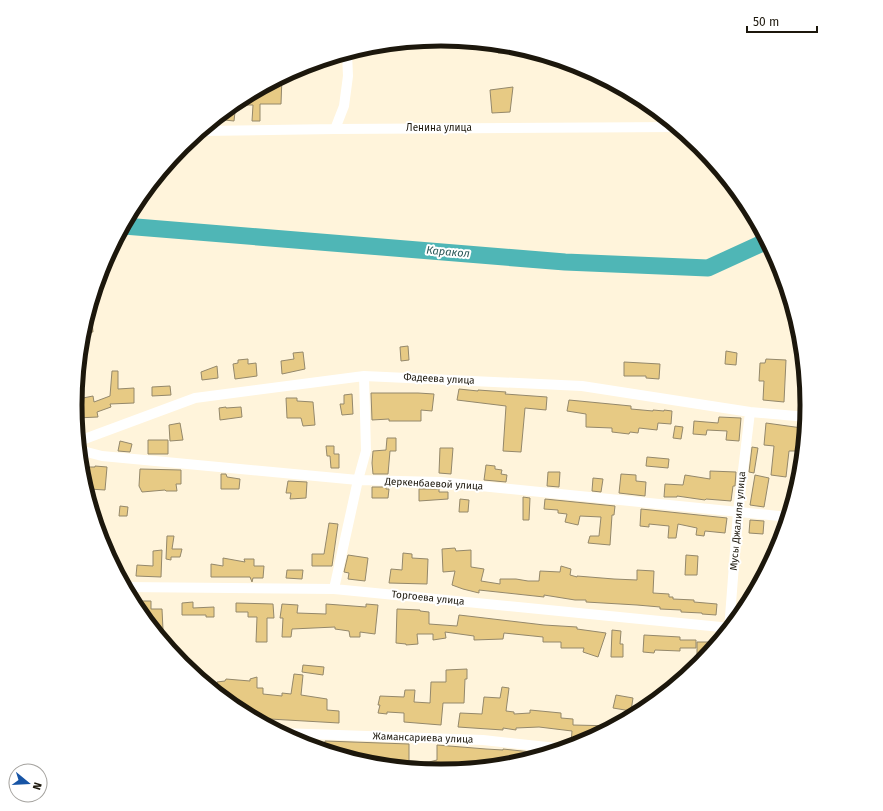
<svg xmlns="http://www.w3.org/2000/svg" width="883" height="811" viewBox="0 0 883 811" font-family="'Fira Sans',sans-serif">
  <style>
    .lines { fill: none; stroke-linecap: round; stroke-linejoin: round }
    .river { stroke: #4fb6b6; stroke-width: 17 }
    .building { fill: #e7ca84; stroke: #94886b }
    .minor { stroke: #fff; stroke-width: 10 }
    .labels { text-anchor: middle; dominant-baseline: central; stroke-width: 4; stroke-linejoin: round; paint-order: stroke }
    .street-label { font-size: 10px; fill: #1c170c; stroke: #fff }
    .water-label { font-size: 11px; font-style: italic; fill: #295757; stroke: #fff }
    .rim { fill: none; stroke: #1c170c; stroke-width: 5 }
  </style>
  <rect width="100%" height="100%" fill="#fff4db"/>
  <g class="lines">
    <path class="river" d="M124 226 565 262 708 268 767 241"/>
  </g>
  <path class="building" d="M495 44 511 46V53H498Z
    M282 77 281 104H260V121H252L253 105H233L238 101Z
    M513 87 510 112 492 113 490 90Z
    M225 112H235L234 121 215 119Z
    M86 321H92L93 332 82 333Z
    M408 346 409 360 401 361 400 347Z
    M726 351 737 353 736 365 725 364Z
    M303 352 305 369 282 374 281 361 294 359 293 353Z
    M248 359V364L256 363 257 376 235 379 233 364 238 363V360Z
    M766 359 786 360 784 402 763 400 764 381H759L760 363H765Z
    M624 362 660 364 659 379 646 378V376H624Z
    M217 366 218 378 202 380 201 372Z
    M112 371H118V389L134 388V403L110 404 111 407 97 412 98 417 76 418 75 405 78 380H81L83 398 93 396 94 402 110 396Z
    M170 386 171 395 152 396V387Z
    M459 389 478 391V390L506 392 505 394 547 397 546 410 525 408 521 452 503 451 506 406 457 400Z
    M371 393H418L434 394 432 411 421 410V421H389V419L372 420Z
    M352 394 353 414 342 415 340 404H344V395Z
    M286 398H297V401L313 402 315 425 303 426 301 418H287Z
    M569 400 631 406V409L653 411V410L664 411V410L672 411 671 424 658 423 657 430 639 428 638 433 630 432 629 434 612 432V428L586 427V414L567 411Z
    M226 407V408L241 407 242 417 220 420 219 408Z
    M719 417 741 418 739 441 726 440 727 431 707 430 706 435 693 434 694 421 718 423Z
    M180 423 183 440 170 441 169 425Z
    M766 423 802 428 800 451H789L786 477 771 475 774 446 764 445Z
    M675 426 683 427 681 439 673 438Z
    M387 438H396V451H390L388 474H373L372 463 373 451 386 450Z
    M148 440H168V454H148Z
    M120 441 132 444 130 452 118 451Z
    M326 446H334V454H339V468H331L330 456H327Z
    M752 447 758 448 754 473 749 472Z
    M440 448H453L451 474 439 473Z
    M647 457 669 459 668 468 646 466Z
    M486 465 495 466V469L502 470 501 474 507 475 506 482 484 480Z
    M95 466 107 467 105 490 89 489V486H85L83 481 84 467H95Z
    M140 469 181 470V484H176L177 491H166L165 490 142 492 139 486Z
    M710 471 736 472 735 486H733L731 501 706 499 705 500 677 496V497H664L665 484 683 485 685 475 710 479Z
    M548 472H560L559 487 547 486Z
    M221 474H226L227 477 240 479 239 489H221Z
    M621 474 636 475V481L646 482 645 496 619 493Z
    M755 475 769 478 764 507 750 505Z
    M593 478 603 479 601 492 592 491Z
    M288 481 307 482 306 498 290 499 291 493H286Z
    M372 487H386V489H389L388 498H372Z
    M419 489H439V492H448V499L419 501Z
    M523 497 530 498 529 520H523Z
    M460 499 469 500 468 512H459Z
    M545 499 615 506 614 515H612L610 545 588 543 590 536H599L601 517 580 516 578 525 565 522 567 514 558 513V510L544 509Z
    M120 506 128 507 127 516H119Z
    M641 509 727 518 725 533 705 531 704 536 696 535 697 528 678 524 676 538H668L669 526 649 524V527L640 526Z
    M750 520 764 521 763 534 749 533Z
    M329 523 338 524 332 566H312V554H324Z
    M167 536H174L172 549H182L180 557H171V560L166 559Z
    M455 548 456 551 471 550V567L484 569 481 581 500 584V579H516L528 581H539L540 571 560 572 561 566 571 569 570 575 577 577V576L614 579 637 580V570L654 571 653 593 669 594V597H673V599L694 600V602L717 604 716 615 702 614V613L681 612V610L660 609V607L637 605 586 602V600H575L544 595V597L479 590V593L463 589 452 585 455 571 443 572 442 549Z
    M162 550 161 577 136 576 137 565 153 566V551Z
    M403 553 412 554V558L428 559 427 584 389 583 391 569 402 570Z
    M348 555 368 558 365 581 348 579 349 573 344 572Z
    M686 555 698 556 697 575H685Z
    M223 558 245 562 244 559H254V566H264L263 578H253L252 582 250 577H211V564L223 566Z
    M287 570H303L302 579 286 578Z
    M137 601H151V609H162L163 630 154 631 137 609Z
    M193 602V608L214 607V617H206V615H182V603Z
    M236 603 273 604 274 618H267V642H256L257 617H248V612H236Z
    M282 604 298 605 297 613 326 614V604L366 607V604L378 605 375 634 360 632V637H350L349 631 335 629V627L292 629 291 637H282L283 618H280Z
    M397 609 420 610V611L429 612V624L457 626 459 615 544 625 577 627V629L606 633 598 657 583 652 584 648H561V642H543V637L504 633 503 639 474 640V636L445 632 446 638 433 640V634H417L418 644 406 645V644L396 643Z
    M612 630 621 631 620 644H623V657H611Z
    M644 635 680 637V640H696V648H680V651L655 650 654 653 643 652Z
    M697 642H714V648L705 660 697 659Z
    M303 665 324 667 323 675 302 672Z
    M467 669V679H465L464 703H443L441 725 404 722V713L387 712V714L378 713 380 705H378L380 696 404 697 405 690H415L414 702 430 703 431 682H446V670Z
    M294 674 303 675 301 695 327 699V710L339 711V723L252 718 238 710 217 693V682L225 681 226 679 250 681V679L257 677V688H263V694L282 696V693L291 694Z
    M502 687 509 688 506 711 514 712V714L530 713V710L561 713V718L573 719V725L616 726 580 745 571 744 572 731 539 727 516 728V730L503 728V730L458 727 460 713 482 714 484 697 500 698Z
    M616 695 633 698 631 711 613 708Z
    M325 741 409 744V761L429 762 437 760V745L486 749 503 750V749L550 754 516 764 503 763V761L482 762 481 768 458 770H450V771L441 772 370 765 324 751Z"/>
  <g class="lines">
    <path class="minor" d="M335 129 344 106 348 76 347 53
      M201 131 335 129 677 127
      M79 441 195 398 364 376 582 386 750 412 807 417
      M79 450 102 456 358 480 440 482 789 517
      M125 587 334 589 731 628
      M334 589 358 480 366 451 364 376
      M729 630 738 512 750 412
      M280 733 483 740 566 749"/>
  </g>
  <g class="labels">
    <g class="street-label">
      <text x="439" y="128">Ленина улица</text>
      <text transform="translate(439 379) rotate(3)">Фадеева улица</text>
      <text transform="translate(434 484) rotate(3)">Деркенбаевой улица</text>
      <text transform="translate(738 521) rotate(-85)">Мусы Джалиля улица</text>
      <text transform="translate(428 598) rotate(6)">Торгоева улица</text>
      <text transform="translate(423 738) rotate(2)">Жамансариева улица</text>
    </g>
    <g class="water-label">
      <text transform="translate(448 252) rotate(5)">Каракол</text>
    </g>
  </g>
  <path d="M0 0H883V811H0ZM82 405a359 359 0 1 1 718 0a359 359 0 1 1-718 0Z" fill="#fff" fill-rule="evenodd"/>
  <path class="rim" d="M82 405a359 359 0 1 1 718 0a359 359 0 1 1-718 0Z"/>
  <g transform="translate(28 783) rotate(108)"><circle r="19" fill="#ffffff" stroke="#a4a29e"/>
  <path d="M0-3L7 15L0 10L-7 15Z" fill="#1754a5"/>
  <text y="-6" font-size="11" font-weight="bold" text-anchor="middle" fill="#1c170c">N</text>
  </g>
  <path d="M747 26v6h70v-6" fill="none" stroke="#1c170c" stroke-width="2"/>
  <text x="753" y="26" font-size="12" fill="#1c170c" stroke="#ffffff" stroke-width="3" paint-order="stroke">50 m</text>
</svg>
